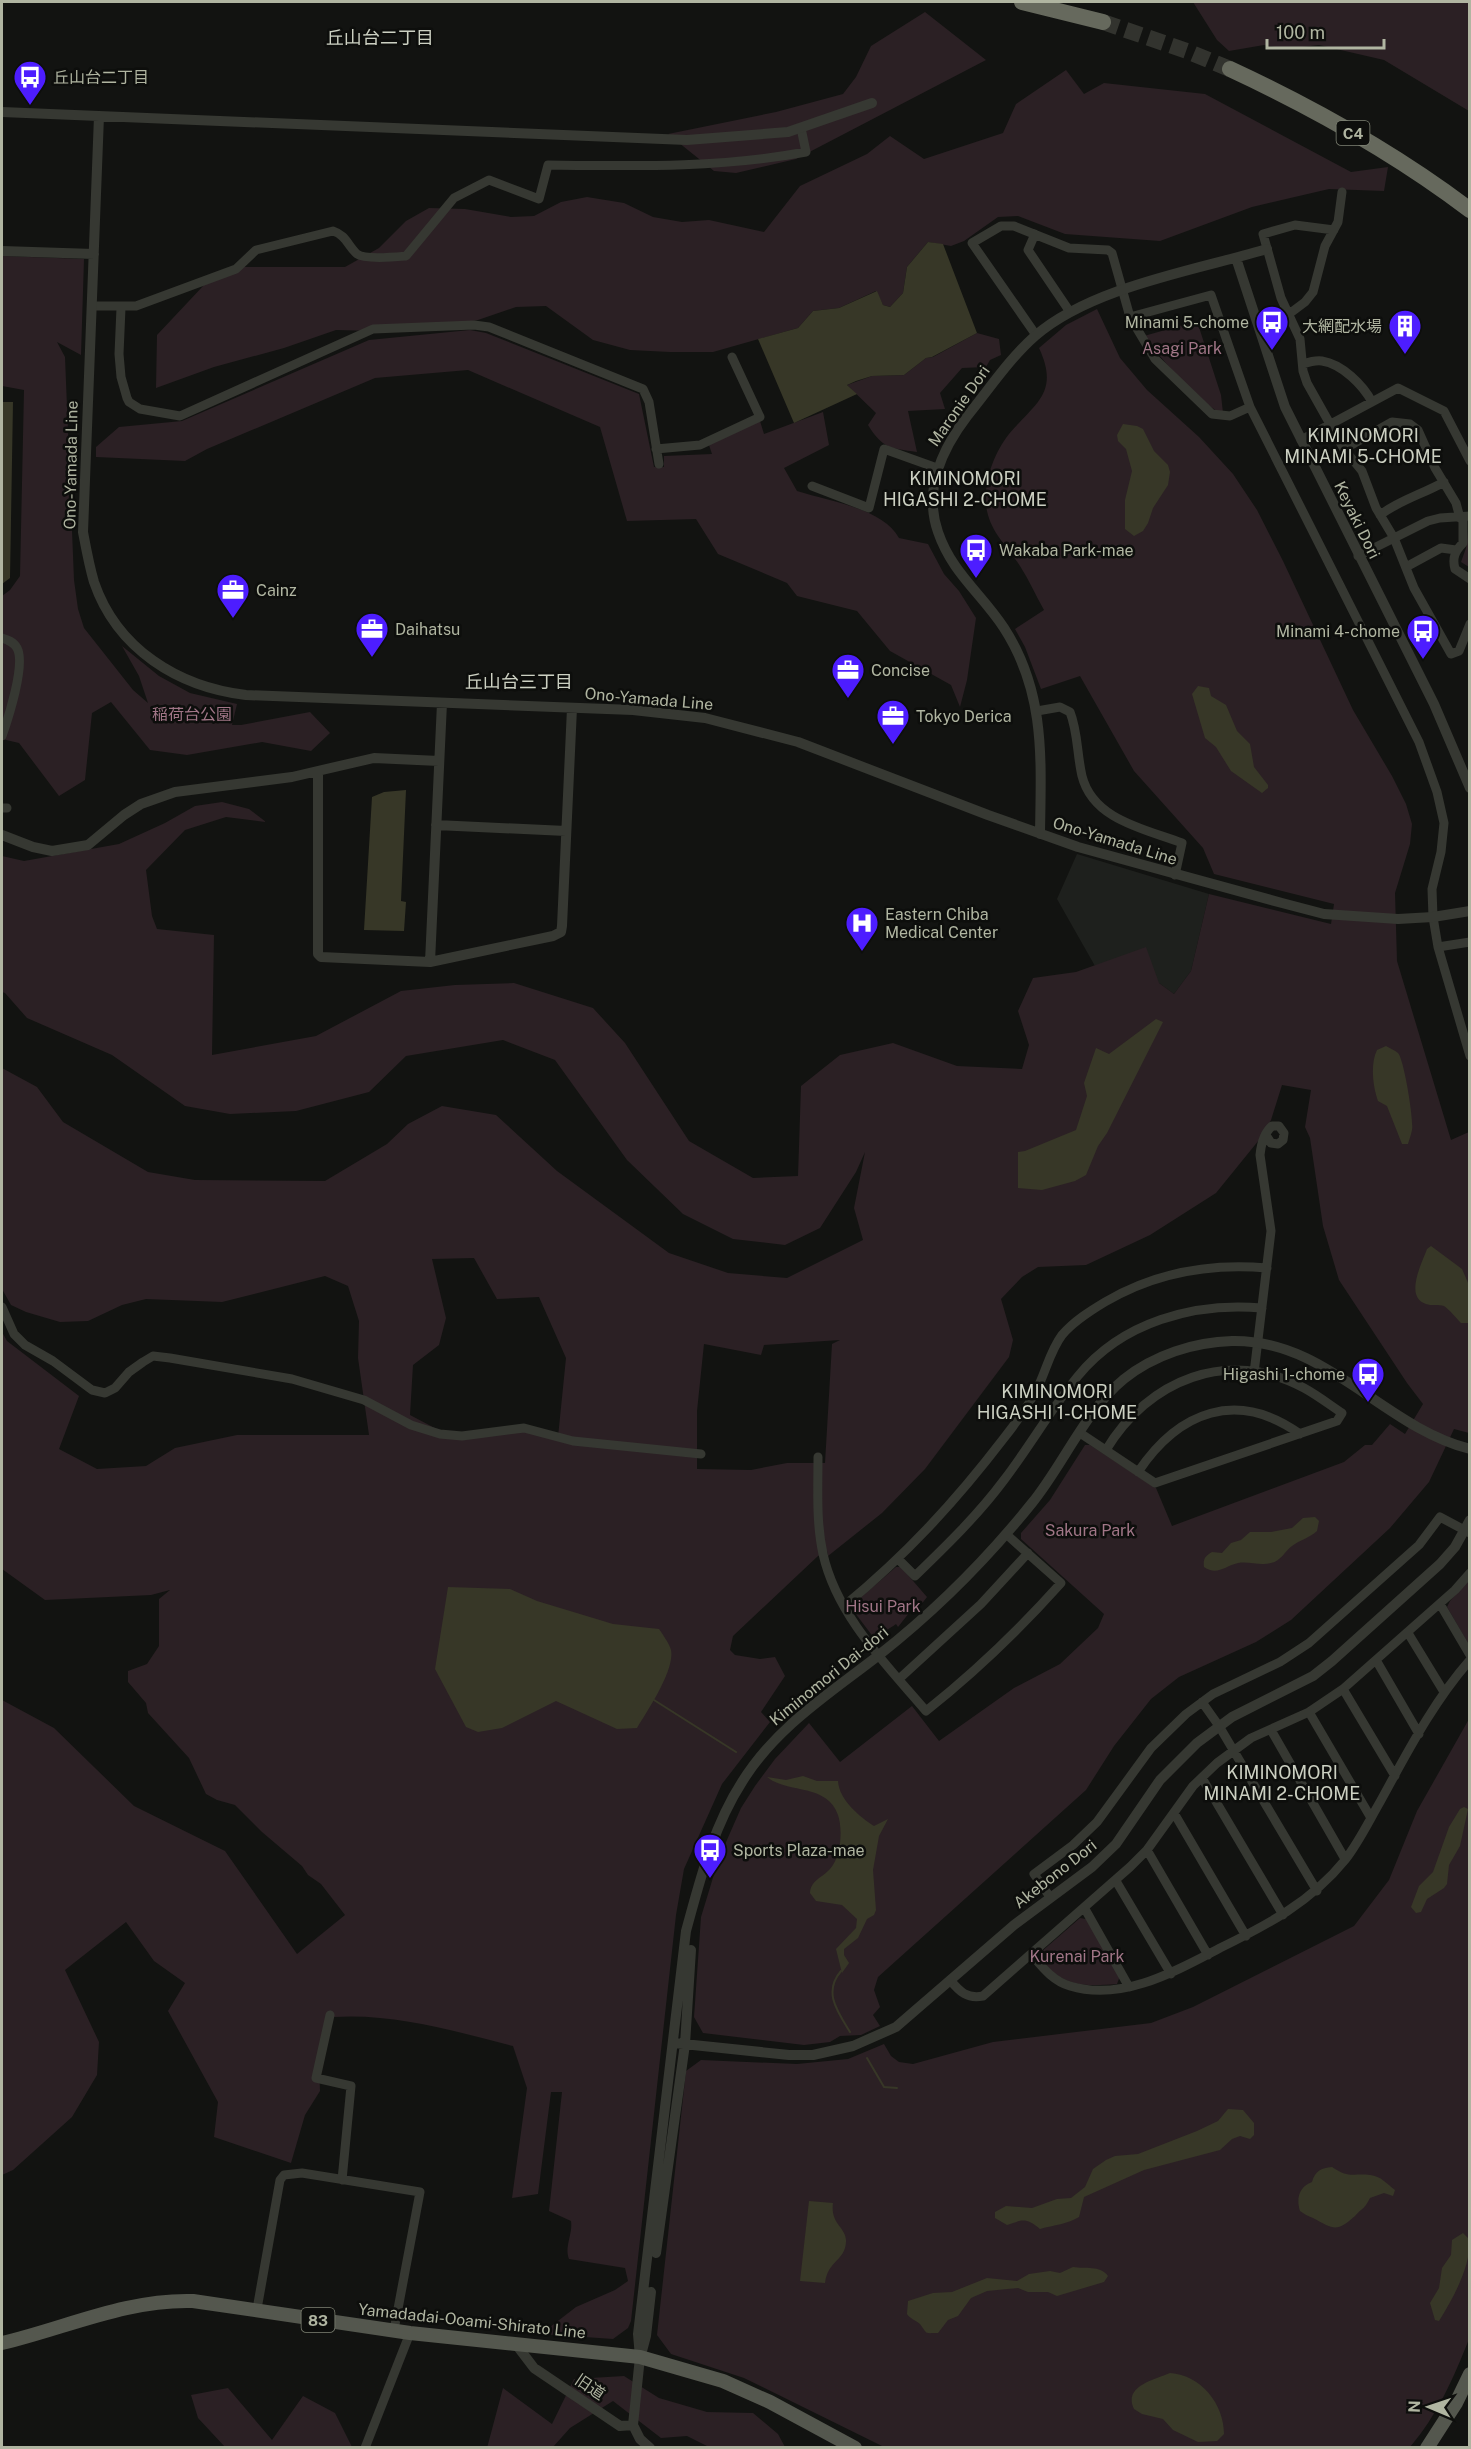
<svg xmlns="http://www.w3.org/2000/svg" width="1471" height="2449" viewBox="0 0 1471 2449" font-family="'Public Sans','Noto Sans JP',sans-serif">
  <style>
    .built { fill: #1e201d }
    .green { fill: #2b2024; fill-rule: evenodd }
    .water { fill: #373727 }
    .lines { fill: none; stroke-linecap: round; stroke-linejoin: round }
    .stream { stroke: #373727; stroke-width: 2 }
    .motorway-tunnel { stroke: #32332e; stroke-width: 16; stroke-dasharray: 16 8; stroke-linecap: butt }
    .minor { stroke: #363832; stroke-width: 9 }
    .tertiary { stroke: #363832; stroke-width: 10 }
    .primary { stroke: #54574e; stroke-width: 14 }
    .motorway { stroke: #66695d; stroke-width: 16 }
    .labels { text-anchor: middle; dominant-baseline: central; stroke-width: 5; stroke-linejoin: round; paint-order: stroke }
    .shield { fill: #0d0e0c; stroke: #7f8374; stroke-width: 1.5 }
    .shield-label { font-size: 15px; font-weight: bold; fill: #b0b5a1 }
    .poi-label { font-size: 16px; fill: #b0b5a1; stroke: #0d0e0c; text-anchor: start }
    .park-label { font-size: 16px; fill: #a17687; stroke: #0d0e0c }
    .street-label { font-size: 16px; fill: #b0b5a1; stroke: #0d0e0c }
    .neighbourhood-label { font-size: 18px; fill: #ccd0c2; stroke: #0d0e0c }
  </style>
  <rect width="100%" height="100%" fill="#121311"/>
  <path class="built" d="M1077 854 1209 894 1191 971 1174 994 1159 983 1109 961 1095 966 1057 899Z"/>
  <path class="green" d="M1193 2H1469V111L1384 60 1319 45 1286 49 1264 45 1229 51 1217 40Z
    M925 12 986 60 796 159 736 173 714 171 668 134 776 112 843 94 856 77 871 46Z
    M1066 70 1084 94 1104 83 1205 94 1351 172 1388 167 1384 191 1329 189 1252 207 1160 241 1065 234 1018 216 998 217 964 241 951 246 928 242 907 267 903 293 890 307 883 305 876 291 839 308 813 311 798 328 713 352H670L630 350 593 340 546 306 516 307 478 320 425 329 377 331 336 330 284 348 214 367 156 388 157 335 204 285 244 267H345L379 248 406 221 429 208 465 209 511 217 534 216 561 202 587 197 624 203 653 217 682 222 709 220 764 232 800 186 867 154 890 136 924 159 1003 133 1016 104Z
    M2 256 84 259 81 355 57 342 65 357 74 580 78 609 84 628 133 690 148 703 139 676 122 646 159 676 190 693 237 704 232 725H241L310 712 330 733 311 751 262 742 187 755 150 750 111 702 92 713 85 780 59 796 19 743 2 739V596L10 590 20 576 24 390 2 386Z
    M1097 309 1120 358 1147 390 1199 437 1233 474 1257 510 1283 561 1353 710 1392 776 1406 804 1412 824 1410 844 1395 893 1397 961 1451 1140 1469 1132V1433L1454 1429 1429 1482 1390 1528 1291 1620 1256 1642 1179 1677 1151 1699 1114 1746 1086 1790 878 1977 874 1990 880 2007 873 2015 880 2026 861 2035 840 2036 830 2042 804 2045 703 2033 694 2017 701 1917 719 1858 741 1808 755 1786 775 1759 809 1723 840 1762 912 1706 939 1741 1014 1688 1060 1664 1098 1628 1104 1614 1021 1539V1533L1050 1500 1085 1445H1090L1156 1488 1172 1526 1344 1462 1365 1445H1372L1390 1424 1405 1434 1423 1404 1407 1383 1339 1280 1323 1226 1310 1138 1305 1127 1311 1090 1282 1085 1271 1120 1259 1140 1216 1193 1150 1235 1086 1265 1038 1267 1022 1277 1001 1299 1013 1340 1009 1357 925 1469 882 1513 828 1556 827 1551 818 1556 733 1636 730 1650 735 1655 760 1659 775 1657 785 1676 761 1712 770 1722 722 1784 684 1869 676 1915 631 2321 628 2328 613 2339 541 2334 576 2307 615 2290 628 2281 625 2268 569 2259C564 2247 573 2234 571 2221L549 2211 562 2092H551L538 2194 512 2198 527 2088 513 2046C454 2031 394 2013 333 2017L319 2066 320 2091 305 2115 291 2163 214 2137 218 2102 168 2011 185 1983 154 1961 126 1922 65 1970 99 2042 97 2075 72 2117 13 2170 2 2175V1700L54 1728 134 1806 225 1851 297 1954 345 1915 321 1884 308 1875 302 1866 262 1832 235 1805 217 1800 206 1794 189 1758 148 1713 146 1703 128 1682V1671L147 1664 159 1646V1599L170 1590 151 1595 45 1600 2 1569V1332L7 1341 79 1396 59 1449 97 1469 146 1466 175 1448 237 1435H369L358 1358 359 1321 348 1286 325 1276 222 1302 146 1299 122 1305 88 1321 60 1322 26 1312 11 1305 2 1289V1068L37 1087 63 1122 148 1172 195 1180 325 1181 387 1144 408 1124 442 1106 496 1115 557 1171 669 1253 728 1273 787 1278 863 1240 854 1208 865 1152 856 1172 820 1228 785 1245 733 1239 683 1214 627 1160 555 1060 503 1040 406 1056 369 1092 296 1111 230 1114 185 1106 112 1055 27 1018 5 993 2 992V856L24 861 119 844 165 823 195 806 222 802 249 809 266 822 226 817 185 830 146 870 152 916 157 929 214 935 212 1055 316 1036 401 991 455 985 514 983 593 1008 625 1043 689 1141 753 1178 798 1176 801 1086 840 1055 893 1043 957 1066 1022 1069 1029 1045 1018 1011 1033 978 1076 972 1146 947 1159 983 1174 994 1191 971 1209 894 1331 924 1334 904 1214 874 1203 848 1134 771 1080 676 1041 689 1025 647 1015 629 1044 610C1036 596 1029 580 1020 566 1008 547 992 534 987 511 982 486 993 454 1009 434 1035 403 1060 393 1039 348L1066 325ZM474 1258 497 1299 539 1297 566 1358 558 1437 516 1430 448 1435 410 1415 413 1365 439 1345 446 1318 432 1259ZM840 1340 832 1344 825 1463H787L751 1470 697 1469V1411L704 1344 761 1355 764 1345Z
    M1197 321 1221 395 1223 413C1205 410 1156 353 1144 336Z
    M470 330 486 333 639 394 654 467H664V456L712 454 709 445 760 421 764 434 823 412 829 445 784 468 797 491C828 501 883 508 899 538L928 544 944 574 959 591 976 618 967 680 960 707 951 685 890 651 857 611 797 596 787 583 718 554 696 519 627 521 600 427 468 370 375 378 207 449 185 461 96 457V447L119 427 182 421 369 340Z
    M977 333 999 339 1001 355 990 360 986 367 962 368 940 393 945 409 908 411 917 452C890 448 883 449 868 425L876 413 847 385 872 376 904 375 926 358 933 357Z
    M1469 523V567L1461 562 1466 548Z
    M896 1567H901L927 1597 920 1606 913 1608 898 1627 896 1624C891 1628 884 1630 882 1637L874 1638 852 1609V1605Z
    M1469 1579V1645L1447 1607 1450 1601Z
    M1469 1719V2339C1454 2377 1437 2416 1410 2447H884L744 2378 671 2354 657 2335 686 2071 701 2060 797 2064 848 2059 884 2044 891 2056 899 2062 913 2064 993 2042 1151 2023 1193 2007 1354 1926 1389 1880 1417 1811Z
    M1080 1918 1086 1919 1120 1976 1117 1984C1092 1986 1068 1988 1049 1968 1044 1963 1040 1959 1041 1952Z
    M624 2376 659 2398 707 2412 753 2413 778 2434 785 2447H709L687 2436 661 2438 613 2401 570 2428 553 2447 487 2448 503 2388 552 2424 574 2379Z
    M228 2388 272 2440 303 2396 335 2413 352 2447H225L198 2418 191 2395Z"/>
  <path class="water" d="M928 242 943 244 977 333 932 357 926 358 904 375 872 376 856 381 847 385 857 394 794 423 758 339 798 328 813 311 839 308 877 291 883 305 890 307 903 293 907 267Z
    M2 402H13L10 578 2 584Z
    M1123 424 1137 426 1143 429 1154 451 1168 465 1170 472 1168 485 1153 508 1148 523 1143 531 1134 536 1125 529V500L1132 471 1126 449 1118 441 1117 435Z
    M1198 686 1209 688 1211 696 1226 705 1237 731 1250 744 1254 767 1268 785V788L1262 793 1231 771 1216 747 1205 738 1192 694Z
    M406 790 401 901 406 902 404 931 364 930 372 797 384 792Z
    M1156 1019 1163 1022 1107 1133 1098 1146 1086 1175 1075 1181 1042 1190 1018 1188V1152L1025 1151 1076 1130 1087 1096 1084 1083 1096 1048 1109 1054Z
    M1386 1046C1389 1048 1395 1050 1398 1053 1404 1059 1414 1121 1412 1130 1411 1135 1409 1140 1408 1144H1402L1387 1106 1378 1101C1373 1087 1370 1064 1377 1050Z
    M1431 1246 1462 1269 1469 1285V1323H1461C1456 1318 1450 1310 1444 1306 1439 1304 1431 1306 1426 1304 1404 1297 1422 1263 1427 1249Z
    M1315 1517 1319 1521 1317 1531C1309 1538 1300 1540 1292 1546 1285 1551 1281 1561 1271 1563 1260 1566 1249 1561 1238 1563 1225 1566 1217 1576 1204 1567 1203 1559 1205 1556 1212 1552L1222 1553 1231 1543 1241 1540 1250 1532H1271L1292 1528 1303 1518Z
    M448 1587 510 1589 537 1601 613 1624 659 1629C663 1635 669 1643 671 1650 675 1670 648 1710 637 1728L617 1729 556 1701 502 1728 478 1732 466 1727 435 1669Z
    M803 1776 817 1781H838C839 1800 860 1817 874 1826L888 1819 879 1836 873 1870 876 1910 874 1915 867 1919 858 1938 844 1949V1955L849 1963 842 1973 836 1949 856 1928 857 1919 842 1905 816 1901 810 1893C811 1880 822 1878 830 1869 841 1857 843 1830 838 1815 827 1783 788 1794 767 1777L786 1780Z
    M1464 1807 1468 1809 1460 1846 1449 1865 1447 1884 1444 1888 1427 1899 1421 1912 1416 1913 1411 1907 1419 1886 1433 1872 1449 1827 1460 1809Z
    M1228 2109 1243 2110 1254 2123V2135L1250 2139 1240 2136 1232 2139 1220 2150 1144 2170 1084 2197 1079 2217C1068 2224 1054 2225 1040 2229 1026 2218 1024 2219 1007 2225L995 2218V2212L1006 2206 1032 2208 1057 2199 1071 2198 1085 2187 1093 2169 1106 2160 1115 2156 1138 2154 1197 2131 1218 2121Z
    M1332 2167C1350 2179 1352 2173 1370 2175 1381 2176 1387 2184 1395 2190L1393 2196 1384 2193 1370 2198C1364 2210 1363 2207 1355 2216 1336 2233 1334 2229 1313 2218 1308 2216 1304 2214 1300 2211 1296 2198 1299 2187 1312 2182 1315 2171 1321 2168 1332 2167Z
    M809 2201 833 2203C830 2225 847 2227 846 2242 845 2261 828 2260 825 2283L800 2281Z
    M1463 2233 1470 2240C1470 2267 1454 2297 1439 2321L1435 2320 1430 2303 1439 2288 1442 2268 1451 2255 1452 2240Z
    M1073 2267C1085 2269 1100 2265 1108 2276L1104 2282 1057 2296 1048 2292H1028L1018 2288 987 2291 971 2298 958 2316 948 2320 938 2333C924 2333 928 2335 920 2324 916 2320 910 2319 907 2314L908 2301 933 2293 952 2292 987 2278 1017 2281 1029 2274 1050 2271 1060 2273Z
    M1170 2373C1201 2375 1224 2404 1224 2434L1217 2441 1198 2442 1173 2430 1163 2419 1142 2414 1134 2409C1123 2386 1154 2380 1170 2373Z"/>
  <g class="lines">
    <path class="stream" d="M654 1700 736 1752
      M841 1971C823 1992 837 2011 850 2032
      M867 2058 884 2087 897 2088"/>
    <path class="motorway-tunnel" d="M1103 22 1187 51 1230 69"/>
    <path class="minor" d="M1334 230 1295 225 1263 234 1281 298 1300 339 1303 371 1307 383 1344 449 1362 471 1376 508 1394 538 1414 588 1451 654 1459 651 1470 624
      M1035 234 1028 250 1070 312
      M92 306H136L236 269 256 250 333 231C346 235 348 246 357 254 365 260 395 257 406 256L454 198 489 180 539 199 548 165C634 166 720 168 806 152L801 128
      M121 308 119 354 121 377 127 398 129 402 140 409 180 416 373 329 474 325 489 327 643 389 649 402 659 464
      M1289 314 1305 302 1313 292 1325 246 1338 222 1342 192
      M1130 317 1211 295 1250 407 1419 742 1437 792 1444 823 1441 852 1432 889 1433 917 1438 947 1470 1056
      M1036 335 972 243 1001 226H1014L1069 248 1108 250 1112 253 1130 317 1155 359 1212 414 1230 416 1250 407
      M1303 364C1309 362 1315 360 1322 361 1342 364 1363 385 1372 402
      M1301 440 1398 388 1444 411 1470 461
      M656 449 700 445 760 417 732 357
      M1344 449 1392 422 1410 424 1418 430 1435 468 1456 503 1460 518
      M812 486 869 508 884 449 937 468
      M1380 515C1400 500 1423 494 1444 482
      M1463 517V543C1455 551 1452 558 1455 569L1470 579
      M1358 556 1428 521 1440 518 1470 516
      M1406 567 1441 548 1456 550
      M2 638C8 640 14 642 17 648 26 664 8 719 2 736
      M1037 711 1060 707 1070 712C1078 732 1077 755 1082 776 1093 820 1145 829 1182 843L1175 875
      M2 808H7
      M1438 947 1470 942
      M2 1307 14 1334 25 1345 53 1361 92 1390 105 1393 115 1388 129 1372 143 1362 153 1356 170 1358 292 1379 364 1400 411 1425 440 1434 462 1436 524 1428 573 1441 701 1454
      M1254 1373 1271 1231 1260 1155C1261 1145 1264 1133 1272 1126H1279L1284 1133 1283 1140 1278 1144 1271 1143 1266 1135
      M1080 1433 1155 1483 1337 1421 1342 1413C1330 1405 1317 1395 1304 1388 1228 1347 1148 1380 1106 1450
      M818 1457C818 1489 816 1522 823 1554 837 1616 886 1664 926 1711 975 1672 1019 1630 1061 1583L1006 1534
      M1138 1472C1179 1411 1237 1389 1300 1434
      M898 1559 915 1576C946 1546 978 1515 1004 1480 1030 1446 1051 1409 1078 1376 1122 1322 1194 1302 1262 1308
      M1440 1604 1470 1655
      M844 1606C906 1555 955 1502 1004 1438 1016 1423 1028 1406 1037 1389 1046 1371 1050 1351 1062 1335 1074 1321 1090 1311 1105 1302 1156 1272 1209 1263 1267 1268
      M1408 1633 1444 1692
      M1376 1660 1419 1734
      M899 1679 981 1604 1028 1553
      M1343 1689 1395 1776
      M1202 1702 1219 1726 1317 1891
      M1309 1712 1371 1818
      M1271 1730 1345 1859
      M1202 1778 1283 1915
      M1174 1813 1246 1936
      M1147 1850 1208 1955
      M1116 1881 1171 1974
      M1050 1897 1034 1874 1073 1845 1097 1822 1151 1748 1186 1714 1213 1694 1280 1662 1309 1643 1419 1545 1440 1517 1470 1533
      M1085 1909 1129 1987
      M1032 1955C1043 1968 1053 1981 1070 1986 1122 2002 1176 1971 1220 1948 1267 1925 1311 1902 1345 1860 1359 1842 1369 1821 1380 1802 1407 1753 1433 1702 1470 1660
      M950 1980C960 1992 967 1999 983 1996L1130 1867 1147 1850 1193 1786 1217 1763 1251 1738 1309 1712 1343 1689 1455 1590 1470 1573
      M330 2015 316 2078 351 2086 342 2180
      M257 2309 280 2180 284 2175 302 2173 420 2192 394 2330
      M365 2448 410 2333"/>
    <path class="tertiary" d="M2 112 687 140 788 132 872 103
      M99 116 83 532C86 548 89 565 94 582 117 649 178 687 246 695L633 710 705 718 798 742 988 815 1078 847 1282 903 1324 914 1398 919 1433 917 1470 911
      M2 251 94 254
      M1236 258 1285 407 1434 704 1470 788
      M318 772V954L321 957 430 962 553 936 561 932 562 926 572 708
      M436 825 566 831
      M1040 834C1041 760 1046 693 1004 628 981 593 952 573 938 532 923 489 942 449 968 415 990 388 1009 359 1035 336 1091 287 1196 270 1267 249
      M2 835 33 847 52 851 88 845 124 815 141 804 175 792 292 777 374 758 439 761
      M430 962 442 703
      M674 2043 789 2055H813L853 2046 896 2027 1014 1925 1092 1867 1116 1844 1160 1780 1197 1743 1232 1717 1313 1676 1332 1661 1440 1564 1455 1547 1470 1520
      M656 2253 685 2044 691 1950
      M515 2343 534 2368 620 2426 633 2425 640 2439 650 2448
      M642 2351 646 2336 651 2292
      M633 2425 640 2357 638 2334 686 1931C700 1880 713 1827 742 1782 776 1727 829 1694 879 1655 935 1611 987 1559 1032 1503 1063 1465 1085 1411 1124 1379 1154 1355 1194 1342 1232 1341 1327 1339 1383 1427 1470 1449"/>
    <path class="primary" d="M2 2343C66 2328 126 2299 193 2301L410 2333 640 2357 723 2381 770 2402 855 2448
      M1427 2448 1456 2403 1470 2374"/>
    <path class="motorway" d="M1022 2 1103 22
      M1230 69C1314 108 1396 154 1470 210"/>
  </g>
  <defs>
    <symbol id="bus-pin" viewBox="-11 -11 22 30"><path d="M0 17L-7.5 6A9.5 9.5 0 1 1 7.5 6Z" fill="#4d1dff" stroke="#0d0e0c"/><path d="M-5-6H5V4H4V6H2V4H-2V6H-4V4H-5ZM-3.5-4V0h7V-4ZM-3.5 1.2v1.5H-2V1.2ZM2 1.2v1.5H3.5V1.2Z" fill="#fff"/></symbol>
    <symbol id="building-pin" viewBox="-11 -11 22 30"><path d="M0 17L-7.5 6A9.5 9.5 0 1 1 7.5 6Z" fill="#4d1dff" stroke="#0d0e0c"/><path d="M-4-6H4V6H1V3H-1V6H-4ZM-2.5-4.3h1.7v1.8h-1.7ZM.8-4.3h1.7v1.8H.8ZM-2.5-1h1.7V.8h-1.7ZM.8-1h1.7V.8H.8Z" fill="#fff"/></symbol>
    <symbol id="office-pin" viewBox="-11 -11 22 30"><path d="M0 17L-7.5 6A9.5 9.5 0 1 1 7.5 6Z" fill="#4d1dff" stroke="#0d0e0c"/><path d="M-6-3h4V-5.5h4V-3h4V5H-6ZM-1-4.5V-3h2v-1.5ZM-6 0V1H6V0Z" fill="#fff"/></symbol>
    <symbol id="hospital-pin" viewBox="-11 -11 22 30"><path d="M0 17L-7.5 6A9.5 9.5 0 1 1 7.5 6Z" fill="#4d1dff" stroke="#0d0e0c"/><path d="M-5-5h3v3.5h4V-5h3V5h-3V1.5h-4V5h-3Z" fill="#fff"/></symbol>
  </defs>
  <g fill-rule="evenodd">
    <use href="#bus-pin" x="11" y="58" width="38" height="52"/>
    <use href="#bus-pin" x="1253" y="303" width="38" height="52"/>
    <use href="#building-pin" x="1386" y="307" width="38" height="52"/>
    <use href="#bus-pin" x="957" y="531" width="38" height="52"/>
    <use href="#office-pin" x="214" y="571" width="38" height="52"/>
    <use href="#office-pin" x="353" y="610" width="38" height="52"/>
    <use href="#bus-pin" x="1404" y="612" width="38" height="52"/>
    <use href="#office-pin" x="829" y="651" width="38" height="52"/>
    <use href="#office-pin" x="874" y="697" width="38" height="52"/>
    <use href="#hospital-pin" x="843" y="904" width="38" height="52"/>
    <use href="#bus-pin" x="1349" y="1355" width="38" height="52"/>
    <use href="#bus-pin" x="691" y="1831" width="38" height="52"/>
  </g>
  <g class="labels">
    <g class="shield">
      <rect x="1336.5" y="121" width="33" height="24" rx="4.5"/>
      <rect x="301.5" y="2308" width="33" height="24" rx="4.5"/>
    </g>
    <g class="shield-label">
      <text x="1353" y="133">C4</text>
      <text x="318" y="2320">83</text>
    </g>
    <g class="poi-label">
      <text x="53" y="77">丘山台二丁目</text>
      <text x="1249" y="322" text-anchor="end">Minami 5-chome</text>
      <text x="1382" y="326" text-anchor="end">大網配水場</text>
      <text x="999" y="550">Wakaba Park-mae</text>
      <text x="256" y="590">Cainz</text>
      <text x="395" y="629">Daihatsu</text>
      <text x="1400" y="631" text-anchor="end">Minami 4-chome</text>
      <text x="871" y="670">Concise</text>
      <text x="916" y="716">Tokyo Derica</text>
      <text x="885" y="914">Eastern Chiba<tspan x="885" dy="18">Medical Center</tspan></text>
      <text x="1345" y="1374" text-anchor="end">Higashi 1-chome</text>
      <text x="733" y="1850">Sports Plaza-mae</text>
    </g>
    <g class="park-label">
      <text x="1182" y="348">Asagi Park</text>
      <text x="192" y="714">稲荷台公園</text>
      <text x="1090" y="1530">Sakura Park</text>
      <text x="883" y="1606">Hisui Park</text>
      <text x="1077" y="1956">Kurenai Park</text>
    </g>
    <g class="street-label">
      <text transform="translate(959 406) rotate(-55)">Maronie Dori</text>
      <text transform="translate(71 465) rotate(-89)">Ono-Yamada Line</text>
      <text transform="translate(1357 520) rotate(64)">Keyaki Dori</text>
      <text transform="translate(649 699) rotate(5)">Ono-Yamada Line</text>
      <text transform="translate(1115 841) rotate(17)">Ono-Yamada Line</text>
      <text transform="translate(829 1676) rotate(-39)">Kiminomori Dai-dori</text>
      <text transform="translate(1055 1874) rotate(-38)">Akebono Dori</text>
      <text transform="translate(472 2321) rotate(6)">Yamadadai-Ooami-Shirato Line</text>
      <text transform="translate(590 2387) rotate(34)">旧道</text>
    </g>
    <g class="neighbourhood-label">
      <text x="380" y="37">丘山台二丁目</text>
      <text x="1363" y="435">KIMINOMORI<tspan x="1363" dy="21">MINAMI 5-CHOME</tspan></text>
      <text x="965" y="478">KIMINOMORI<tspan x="965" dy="21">HIGASHI 2-CHOME</tspan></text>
      <text x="519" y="681">丘山台三丁目</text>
      <text x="1057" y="1391">KIMINOMORI<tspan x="1057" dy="21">HIGASHI 1-CHOME</tspan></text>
      <text x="1282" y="1772">KIMINOMORI<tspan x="1282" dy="21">MINAMI 2-CHOME</tspan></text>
    </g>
  </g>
  <rect width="1471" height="2449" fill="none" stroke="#b0b5a1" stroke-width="6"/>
  <g transform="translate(1429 2407) rotate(272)" stroke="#0d0e0c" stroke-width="4.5" paint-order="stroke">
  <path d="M0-4.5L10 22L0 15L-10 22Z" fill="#b0b5a1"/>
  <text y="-9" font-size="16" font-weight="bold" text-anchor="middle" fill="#b0b5a1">N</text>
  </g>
  <path d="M1267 39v9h117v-9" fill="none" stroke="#b0b5a1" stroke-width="3"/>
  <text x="1276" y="39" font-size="18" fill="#b0b5a1" stroke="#0d0e0c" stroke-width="4.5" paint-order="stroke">100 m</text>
</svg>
